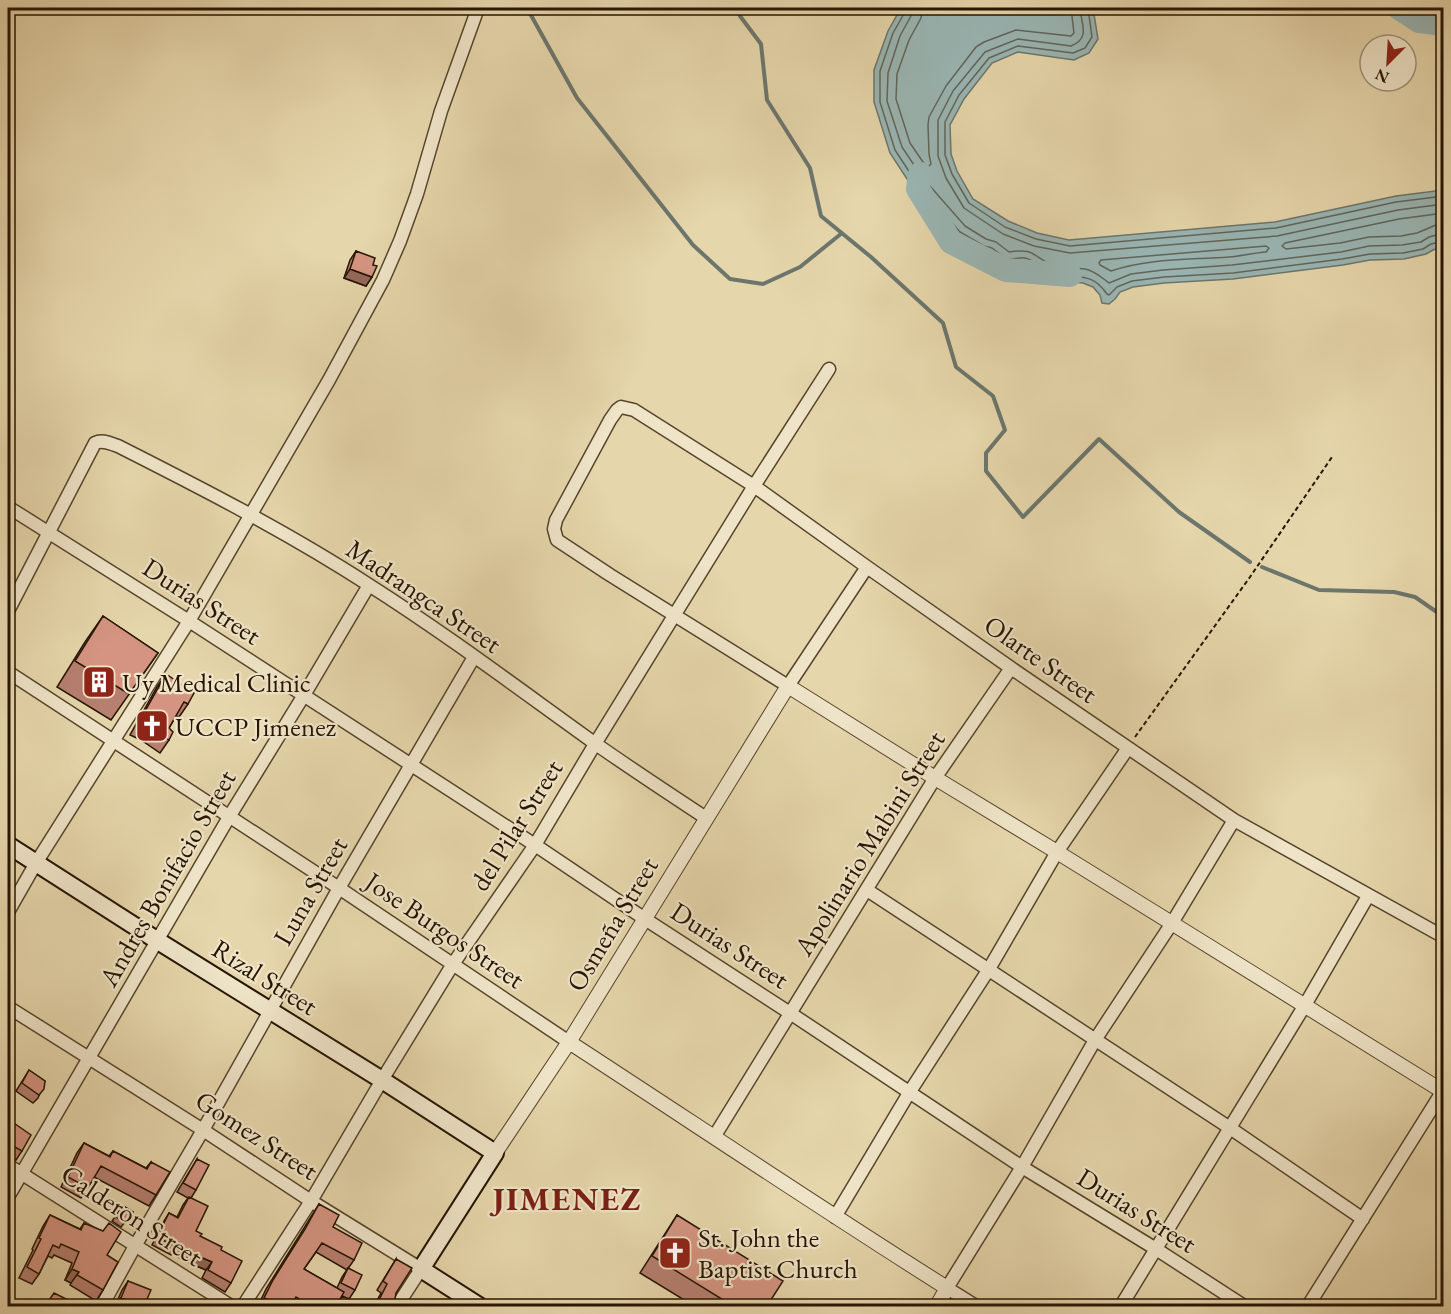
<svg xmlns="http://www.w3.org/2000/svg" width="1451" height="1314" viewBox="0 0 1451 1314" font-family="'EB Garamond',serif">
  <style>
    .water { fill: #9ab6b4; stroke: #6c766d; stroke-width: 1.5 }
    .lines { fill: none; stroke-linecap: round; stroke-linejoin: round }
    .shore { stroke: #60665b; stroke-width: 1.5 }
    .stream { stroke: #6c766d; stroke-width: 4 }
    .river { stroke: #9ab6b4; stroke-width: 24 }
    .minor-casing { stroke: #56452c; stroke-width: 15 }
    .tertiary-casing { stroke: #56452c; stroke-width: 16 }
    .secondary-casing { stroke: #261502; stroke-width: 20 }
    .path { stroke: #261502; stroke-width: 2; stroke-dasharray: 4.5 3; stroke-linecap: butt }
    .minor { stroke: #efe4c8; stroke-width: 12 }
    .tertiary { stroke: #efe4c8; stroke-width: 14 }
    .secondary { stroke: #efe4c8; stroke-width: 16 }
    .wall { fill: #b67f6f; stroke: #261502; stroke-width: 1.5 }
    .shaded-wall { fill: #94685a; stroke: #261502; stroke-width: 1.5 }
    .building { fill: #d49481; stroke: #261502; stroke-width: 1.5 }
    .labels { text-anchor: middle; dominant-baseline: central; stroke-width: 4.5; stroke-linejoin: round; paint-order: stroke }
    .street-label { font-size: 27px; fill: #261502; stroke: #efe4c8 }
    .poi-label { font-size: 27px; fill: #261502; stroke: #efe4c8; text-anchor: start }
    .district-label { font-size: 33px; font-weight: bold; letter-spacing: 1.5px; fill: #7a1f14; stroke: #efe4c8 }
  </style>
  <rect width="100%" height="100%" fill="#e6d6ab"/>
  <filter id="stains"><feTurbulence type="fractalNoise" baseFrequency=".00333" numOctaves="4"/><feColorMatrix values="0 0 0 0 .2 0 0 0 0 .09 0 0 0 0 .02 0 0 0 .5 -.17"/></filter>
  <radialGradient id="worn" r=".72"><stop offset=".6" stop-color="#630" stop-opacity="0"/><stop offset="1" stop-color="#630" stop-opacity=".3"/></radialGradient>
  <path class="water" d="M901 8H1093L1098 39 1089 53 1074 60 1018 52 992 63 964 99 950 125 951 154 957 171 973 199 1008 221 1037 233 1069 240 1275 222 1396 196 1443 190V246L1433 250 1426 254 1404 259 1370 260 1343 265 1233 279 1164 283 1133 287 1120 292 1115 299 1109 304 1102 303 1100 295 1093 287 1083 283 1061 281 1046 277 1025 264H1020L1007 266 1003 265 989 253H982L956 236 911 185 890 153 874 102V70L888 31Z"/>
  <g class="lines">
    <path class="shore" d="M906 8 905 12 893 33 880 71V102L895 150 916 182 960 232 984 246 992 248 1006 259C1013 260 1018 257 1025 258 1035 260 1042 269 1051 272 1074 281 1090 269 1107 294L1109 295 1117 287 1132 281 1164 277 1233 273 1342 259 1370 254 1403 253 1423 249 1431 244 1444 241
      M913 8 912 14 900 36 888 73 887 101 902 147 922 177 965 226 986 239 996 242 1009 252C1036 248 1031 256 1052 265 1062 269 1074 267 1085 269 1095 271 1101 277 1109 283L1131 274 1163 270 1232 265 1341 252 1369 246 1402 245 1421 242 1429 237 1444 233
      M922 8 921 18 909 40 897 74 896 99 910 143 925 165 928 167 931 164 929 154 928 125 929 117 946 86 976 47 984 42 1016 30 1071 36 1074 33 1071 8
      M1080 8C1081 24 1091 38 1071 46L1018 39 985 52 953 91 938 120V156L946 178 964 208 1003 234 1034 246 1070 253 1277 236 1398 210 1444 204
      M1088 8 1092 37 1085 48 1073 53 1018 46 989 58 959 95 945 122V155L952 174 969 203 1005 227 1036 239 1070 246 1276 228 1396 202 1444 196
      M1444 213 1399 219 1285 243 1282 246 1286 249 1340 243 1369 237 1401 236 1417 233 1436 225 1444 224
      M1266 246 1269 248 1266 252C1254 253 1241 256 1229 257 1189 260 1148 258 1111 271L1100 265 1099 263 1101 260Z"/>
    <path class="stream" d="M527 8 577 98 693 245 730 279 763 284 800 267 842 233
      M734 8 761 44 767 100 810 168 821 216 871 257 943 323 956 367 993 396 1005 430 986 453V471L1023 517 1099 439 1179 512 1250 562
      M1262 567 1319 590 1394 592 1415 597 1444 617"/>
    <path class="river" d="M1399 8 1419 21 1444 24
      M920 174 918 189 951 242 1006 270 1070 275"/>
    <defs>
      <path id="minor" d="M8 507 189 621 535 845 645 919 790 1013 1022 1167 1156 1249 1244 1306
        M867 567 788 686 610 575 557 540 554 529 556 520 610 420 617 410 621 407 634 410 754 486 867 567 1011 668 1234 820 1444 937
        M8 611 95 443C103 439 111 444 118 446 203 489 289 533 369 585 446 634 519 689 593 742 630 768 668 793 706 818
        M8 672 339 888 569 1042
        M867 890 1230 1128 1363 1219
        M8 912 36 863 189 621 329 380 383 280 400 241 417 194 441 111 478 8
        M8 1007 203 1130 311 1201 421 1269 397 1306
        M714 1137 935 778 1011 668
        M8 1165 231 1306
        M8 1197 229 817 304 695 369 585
        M835 1217 909 1093 989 969 1057 852 1128 748
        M102 1306 135 1246 203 1130 339 888 474 657
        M243 1306 311 1201 382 1080 453 964 535 845 595 744 754 486 829 369
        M976 1306 947 1288 1022 1167 1095 1040 1172 923 1234 820
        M1121 1306 1305 1005 1368 896
        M1308 1306 1444 1089"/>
      <path id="tertiary" d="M569 1042C695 1124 820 1208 947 1288L937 1306
        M495 1153 569 1042 788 686 935 778 1057 852 1444 1092"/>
      <path id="secondary" d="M8 845 158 941 382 1080 495 1153 421 1269 479 1306"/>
    </defs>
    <use href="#minor" class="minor-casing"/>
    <use href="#tertiary" class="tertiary-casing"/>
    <use href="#secondary" class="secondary-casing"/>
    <path class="path" d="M1135 737 1250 577 1332 457"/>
    <use href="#minor" class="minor"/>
    <use href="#tertiary" class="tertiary"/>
    <use href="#secondary" class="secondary"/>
  </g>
  <path class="wall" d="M356 251 373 265 372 277 366 286 344 278 350 260Z
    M103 616 158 653 111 720 57 687 85 642Z
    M166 674 188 704 179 717 176 716 169 728V740L160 753 141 740 130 735 157 687Z
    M29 1070 45 1081 38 1098 33 1103 16 1091Z
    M8 1119 22 1151 16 1160 8 1156Z
    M84 1143 109 1156 113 1151 146 1168 151 1162 156 1195 149 1206 94 1177 81 1198 61 1187 77 1153Z
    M197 1159 196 1190 191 1198 196 1231 200 1236 221 1250 231 1283 225 1292 202 1278 206 1270 185 1261 173 1254 171 1255 152 1245 164 1221 169 1213 177 1217 183 1205 188 1198 177 1192Z
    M319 1204 354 1260 347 1270 316 1252 304 1269 337 1288 342 1277 348 1268 355 1290 349 1299 342 1296 336 1306H258L266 1289Z
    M123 1206 133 1212 121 1227 112 1221Z
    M50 1215 80 1229 84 1223 107 1255 103 1290 96 1301 70 1285 71 1283 65 1280 72 1263 54 1255 52 1258 48 1256 39 1274 32 1284 19 1278 33 1250 32 1249 43 1226Z
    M677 1215 767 1306H694L640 1273Z
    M396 1259V1293L391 1306H374L381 1293 377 1290Z
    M128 1281 144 1306H115L122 1290Z"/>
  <path class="shaded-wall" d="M350 269 372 277 366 286 344 278Z
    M191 1253 212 1262 206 1270 185 1261Z
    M72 1269 79 1272 71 1283 65 1280Z
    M121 1298 143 1306H115Z"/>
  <path class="building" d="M356 251 375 258 373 265 377 266 372 277 350 269Z
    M103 616 158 653 129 694 75 661Z
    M166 674 194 693 188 704 184 702 169 728 173 732 169 740 150 727 139 722Z
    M29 1070 45 1081 44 1089 39 1095 22 1083Z
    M8 1119 31 1135 22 1151 11 1145 8 1139Z
    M84 1143 110 1157 113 1151 147 1169 151 1162 170 1172 156 1195 101 1166 88 1188 68 1177Z
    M197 1159 209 1165 196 1190 183 1183Z
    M189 1197 208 1206 196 1231 202 1234 200 1236 222 1247 221 1250 242 1261 231 1283 208 1270 212 1262 191 1253 178 1245 177 1247 157 1237 169 1213 178 1218Z
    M319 1204 339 1215 333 1227 362 1243 354 1260 322 1243 304 1269 344 1292 336 1306H330L323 1303 321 1306H311L296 1297 291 1306H282L264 1298 273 1280 305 1229Z
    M123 1206 133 1212 124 1223 115 1216Z
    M50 1215 81 1230 84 1223 103 1231 109 1223 121 1232 107 1255 118 1262 103 1290 77 1275 79 1272 72 1269 79 1252 61 1244 59 1248 53 1245 39 1274 27 1267 41 1239 39 1238Z
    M677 1215 783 1281 767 1306H733L652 1256Z
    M396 1259 412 1268 396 1293 395 1299 391 1306H376L387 1284 383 1281Z
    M348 1268 362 1275 355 1290 341 1283Z
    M128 1281 151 1290 144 1306 121 1298Z
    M54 1293 80 1306 81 1303 88 1306H45Z
    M444 1301 455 1306H441Z"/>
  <defs>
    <symbol id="building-square" viewBox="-11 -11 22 22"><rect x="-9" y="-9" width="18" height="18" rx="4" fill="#8f2418" stroke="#efe4c8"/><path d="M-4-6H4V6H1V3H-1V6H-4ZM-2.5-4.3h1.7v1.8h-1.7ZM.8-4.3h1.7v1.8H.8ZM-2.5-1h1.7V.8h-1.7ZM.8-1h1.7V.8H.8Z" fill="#fff"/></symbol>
    <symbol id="church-square" viewBox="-11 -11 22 22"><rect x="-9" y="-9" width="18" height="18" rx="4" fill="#8f2418" stroke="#efe4c8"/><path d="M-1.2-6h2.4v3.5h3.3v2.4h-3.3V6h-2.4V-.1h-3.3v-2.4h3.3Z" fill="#fff"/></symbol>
  </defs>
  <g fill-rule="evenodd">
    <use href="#building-square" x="80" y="663" width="38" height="38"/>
    <use href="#church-square" x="133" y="707" width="38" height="38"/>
    <use href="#church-square" x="656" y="1234" width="38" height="38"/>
  </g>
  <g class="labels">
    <g class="street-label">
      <text transform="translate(424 596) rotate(34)">Madrangca Street</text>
      <text transform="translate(202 601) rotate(33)">Durias Street</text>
      <text transform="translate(1041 659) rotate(35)">Olarte Street</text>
      <text transform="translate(516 825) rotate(-58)">del Pilar Street</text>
      <text transform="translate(869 843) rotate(-58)">Apolinario Mabini Street</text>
      <text transform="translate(167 878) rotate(-60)">Andres Bonifacio Street</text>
      <text transform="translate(310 891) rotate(-60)">Luna Street</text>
      <text transform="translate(612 924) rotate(-59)">Osmeña Street</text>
      <text transform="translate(445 930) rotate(34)">Jose Burgos Street</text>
      <text transform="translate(730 945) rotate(33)">Durias Street</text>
      <text transform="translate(265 977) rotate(32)">Rizal Street</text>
      <text transform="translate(257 1135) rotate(33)">Gomez Street</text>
      <text transform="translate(1137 1210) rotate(32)">Durias Street</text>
      <text transform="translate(132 1215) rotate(33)">Calderon Street</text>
    </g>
    <g class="poi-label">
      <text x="122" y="682">Uy Medical Clinic</text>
      <text x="175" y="726">UCCP Jimenez</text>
      <text x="698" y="1237">St. John the<tspan x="698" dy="31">Baptist Church</tspan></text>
    </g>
    <g class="district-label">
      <text x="567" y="1198">JIMENEZ</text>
    </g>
  </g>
  <rect width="1451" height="1314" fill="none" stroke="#e6d6ab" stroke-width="30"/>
  <rect x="9" y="9" width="1433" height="1296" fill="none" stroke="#261502" stroke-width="3"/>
  <rect x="15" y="15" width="1421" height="1284" fill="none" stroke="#261502" stroke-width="1.5"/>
  <g transform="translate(1388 63) rotate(204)"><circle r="28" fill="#efe4c8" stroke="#9f9179" stroke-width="1.5"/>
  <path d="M0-4.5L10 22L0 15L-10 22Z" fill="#8f2418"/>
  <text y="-9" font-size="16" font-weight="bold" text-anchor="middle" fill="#261502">N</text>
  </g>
  <rect width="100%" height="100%" filter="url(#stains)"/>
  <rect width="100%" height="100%" fill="url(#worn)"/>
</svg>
